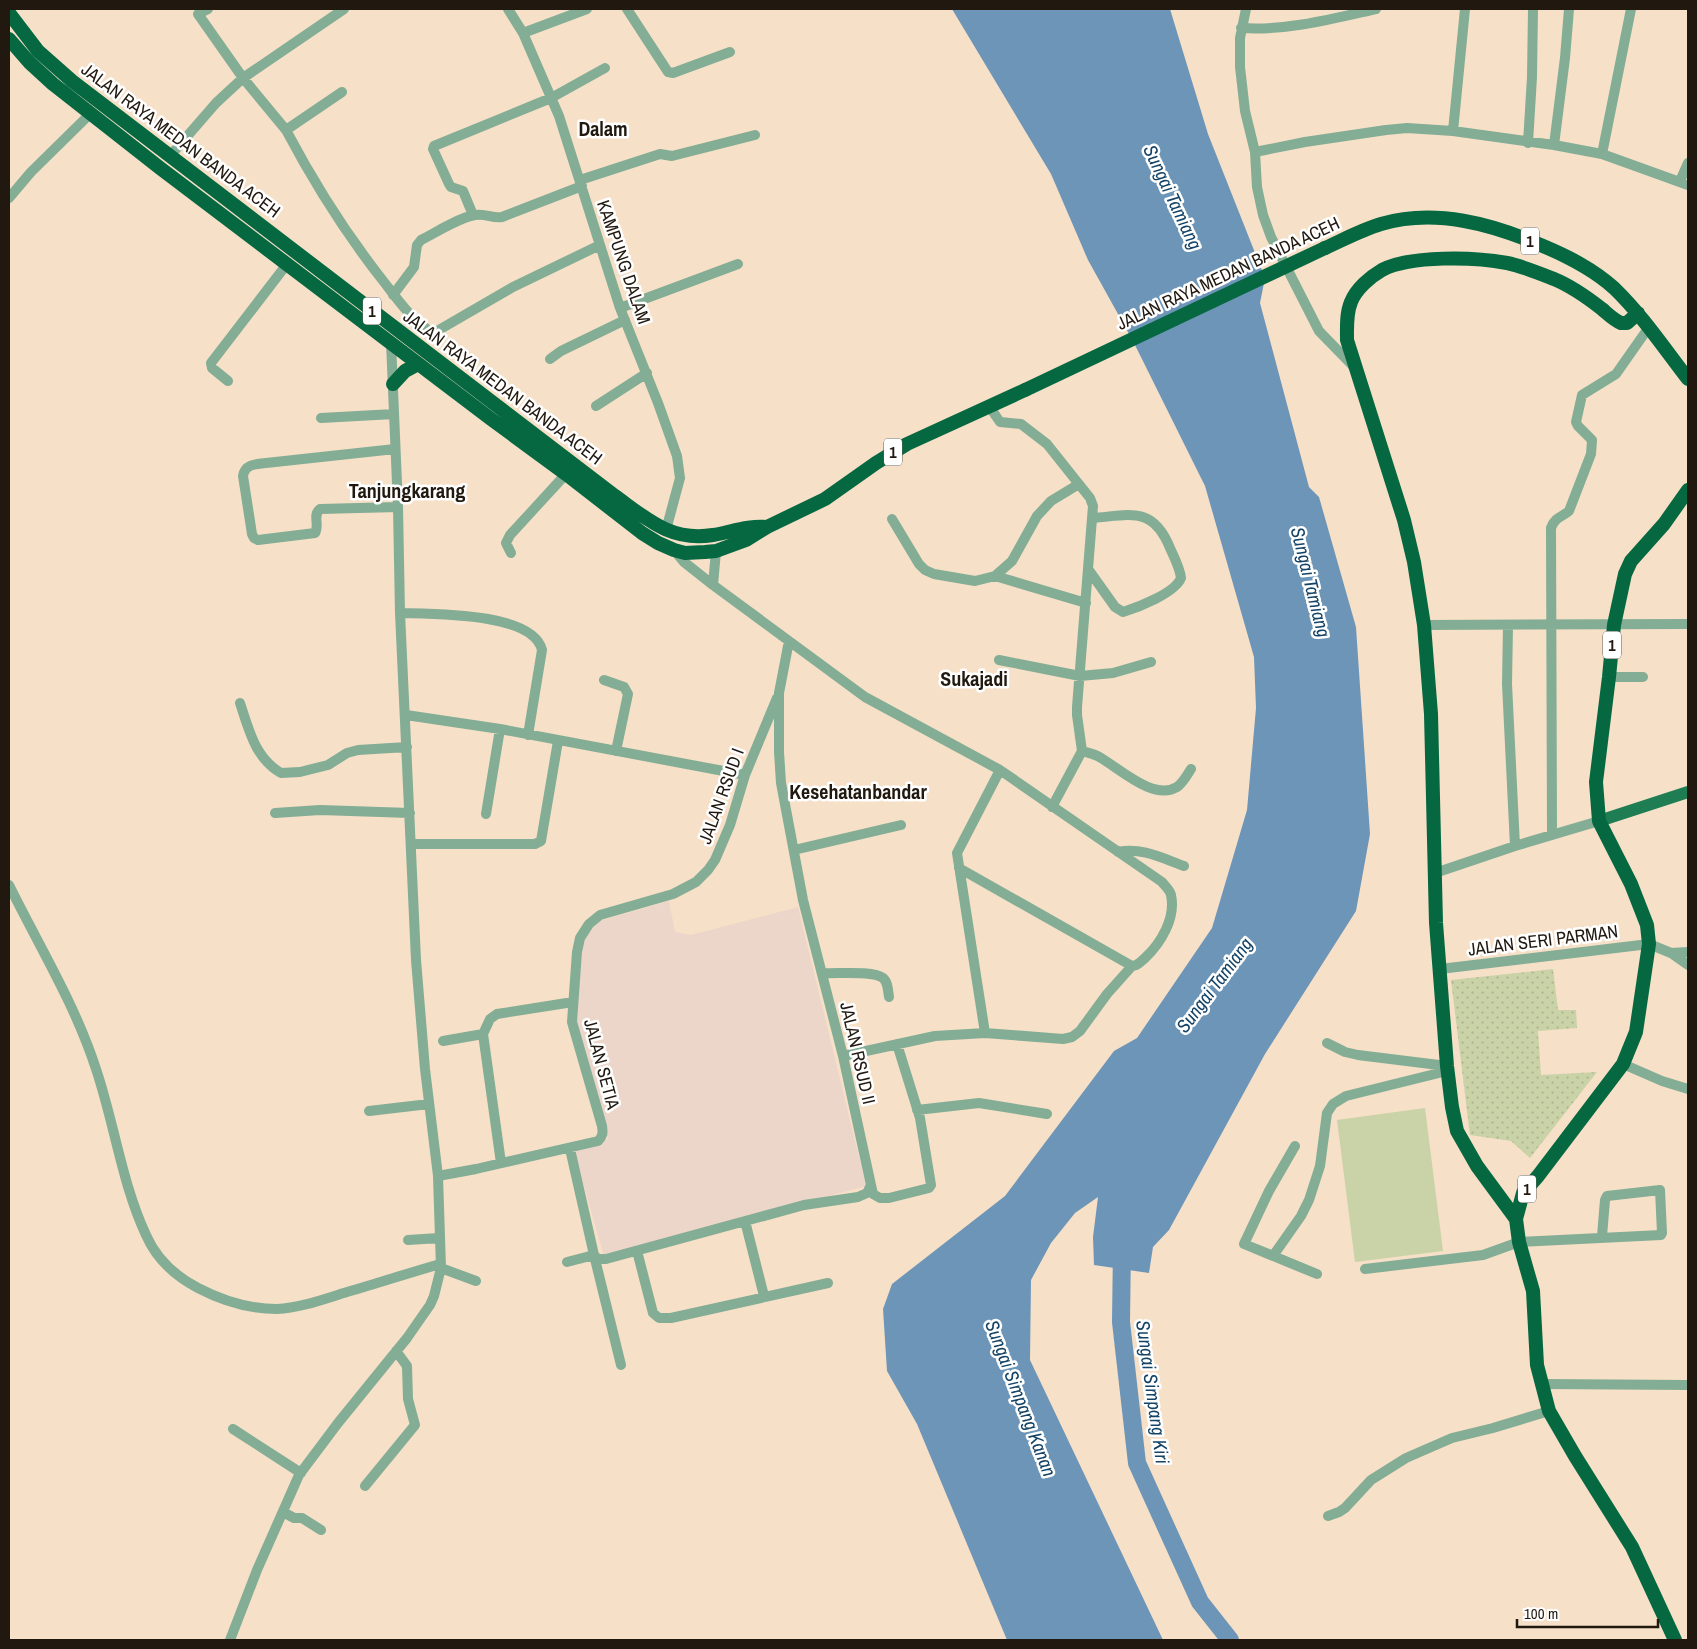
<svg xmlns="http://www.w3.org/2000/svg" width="1697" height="1649" viewBox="0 0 1697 1649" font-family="'Archivo Narrow',sans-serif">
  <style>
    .medical { fill: #ecd5c9 }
    .grass { fill: url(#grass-dots) }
    .green { fill: #cad2a7 }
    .water { fill: #6d95b8 }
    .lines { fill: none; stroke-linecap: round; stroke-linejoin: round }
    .river { stroke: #6d95b8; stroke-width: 18 }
    .minor { stroke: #83ad95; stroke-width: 10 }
    .major { stroke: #1e7d53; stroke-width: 12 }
    .highway { stroke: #056841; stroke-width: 14 }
    .highway-bridge { stroke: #056841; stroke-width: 14 }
    .labels { text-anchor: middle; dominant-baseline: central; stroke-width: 5; stroke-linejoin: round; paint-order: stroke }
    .shield { fill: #fff; stroke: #645e58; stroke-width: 1 }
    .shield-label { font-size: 16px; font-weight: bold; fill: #211910 }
    .street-label { font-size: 18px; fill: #211910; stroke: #fff }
    .water-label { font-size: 19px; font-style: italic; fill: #144366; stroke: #fff }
    .quarter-label { font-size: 20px; font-weight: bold; fill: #211910; stroke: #fff }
  </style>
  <defs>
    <pattern id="grass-dots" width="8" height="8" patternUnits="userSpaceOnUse" patternTransform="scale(1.25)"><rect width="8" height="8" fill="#cad2a7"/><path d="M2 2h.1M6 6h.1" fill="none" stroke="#adb48f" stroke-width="1.8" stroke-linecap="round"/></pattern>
  </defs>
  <rect width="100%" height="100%" fill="#f6e0c7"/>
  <path class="medical" d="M669 901 675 932 691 935 798 907 866 1186 604 1256 574 1152 608 1139 575 1019 584 937 596 922Z"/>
  <path class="grass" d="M1553 969 1558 1010H1576L1577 1028 1538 1031 1541 1075 1597 1072 1530 1158 1511 1141 1470 1135 1451 980Z"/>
  <path class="green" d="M1425 1108 1443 1251 1355 1262 1337 1120Z"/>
  <path class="water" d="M952 9H1170L1208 134 1265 278 1260 303 1309 487 1319 497 1356 627 1370 834 1356 911 1265 1054 1169 1230 1153 1247 1149 1273 1094 1265 1093 1237 1098 1197 1075 1213 1051 1243 1031 1280 1030 1360 1163 1640H1007L917 1424 887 1371 883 1309 892 1284 1005 1196 1114 1051 1137 1038 1212 928 1247 810 1256 708 1254 657 1205 486 1133 341 1088 260 1051 174Z"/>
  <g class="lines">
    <path class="river" d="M1122 1246 1121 1322 1137 1463 1200 1602 1230 1640"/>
    <path class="minor" d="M208 9 198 14 243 78 344 9
      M508 9 523 33 559 116 620 308 658 403 677 456 680 478 666 530
      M627 9 668 72 673 73 730 52
      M1246 9 1240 38V67L1245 111 1255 152 1257 187 1263 215 1271 237 1319 331 1354 367
      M1241 28C1287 31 1332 19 1376 9
      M523 33 587 9
      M286 130C314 183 346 234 384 282 398 300 412 320 431 332L437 331 513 287 600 245
      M1453 131 1465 9
      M1528 143 1532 77 1533 9
      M1554 145 1565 58 1569 9
      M1255 152 1305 142 1386 130 1407 128 1453 131 1554 145 1602 154 1688 185
      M1602 154 1631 9
      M170 156 216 103 243 78 286 130 342 92
      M580 180 660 154 672 156 755 135
      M1680 181 1688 163
      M9 198 31 172 90 114
      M473 215 463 191 451 187 449 184 433 149 434 146 551 98 605 68
      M393 295 414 267 417 245 421 240C437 232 458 218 475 215 486 213 493 219 502 217L582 186
      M620 308 738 264
      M550 359 561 351 625 320
      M228 381 212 368 211 363 287 264
      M596 406 647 373
      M989 406 1000 422 1021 424 1047 444 1090 498 1093 506 1077 707V715L1082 751 1052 807
      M321 418 394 414
      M395 449 266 463C256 464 245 464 243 476L252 534 254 538 258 540 315 533C320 525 312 515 320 509L398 507
      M892 519 919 564 925 570 934 574 975 581 995 576 1012 561 1037 516 1051 501 1079 484
      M674 550 684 562 713 585 865 697 1000 770 1162 882C1165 886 1170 890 1171 895 1176 918 1161 943 1145 958 1140 962 1138 966 1132 966L1107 994 1080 1031 1072 1037 1063 1039 985 1033 935 1036 843 1056
      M511 553 506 543 510 535 566 474
      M1088 569 1115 607 1123 612C1139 607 1175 593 1181 578 1180 568 1174 557 1170 548 1153 506 1131 515 1093 518
      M995 576 1086 603
      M713 585 716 551
      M400 613C432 614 533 612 542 650L528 735
      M1424 625 1688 624
      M1508 625 1507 684 1515 846
      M999 660 1080 676 1113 673 1151 662
      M1609 677H1643
      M604 680 624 687 628 694 616 751
      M240 703C249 730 255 758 281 773L300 772 328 765 347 753 358 750 407 747
      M406 715 500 729 745 775
      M1082 751C1089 753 1095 754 1101 758 1120 769 1154 801 1177 787 1183 783 1187 775 1191 769
      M275 813 320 810 410 813
      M486 814 500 729
      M1552 835 1551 528C1555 517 1562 517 1569 511L1591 454 1592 440 1578 426 1576 422 1582 395 1616 374 1649 327
      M411 844H535L541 841 558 741
      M794 850 901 825
      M1118 852C1141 847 1162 858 1184 866
      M959 868 1132 966
      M1435 873 1515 846 1599 821
      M9 885C39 946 75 1004 96 1069 114 1122 122 1184 146 1235 156 1258 175 1276 198 1288 221 1300 250 1309 277 1309 300 1308 324 1299 347 1292 378 1283 409 1273 440 1264
      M1671 953 1688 952
      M1440 969 1649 944 1671 953 1688 965
      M822 973C836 974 873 970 883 978 888 982 888 991 889 997
      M985 1033 957 853 1000 770
      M483 1034 501 1163
      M443 1041 483 1034 490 1019 497 1014 573 1002
      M1327 1043 1345 1052 1358 1055 1447 1066
      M1623 1064 1662 1081 1688 1089
      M917 1110 979 1103 1047 1114
      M369 1111 429 1104
      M1295 1146 1269 1191 1244 1244 1317 1274
      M570 1149 594 1255 621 1365
      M438 1176 476 1169 598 1141C603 1136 603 1133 602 1126L572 1022 577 952 580 938 589 924 600 915 673 894 696 882 708 870 715 860 730 825 745 775 777 698
      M871 1185 873 1194 880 1198H889L929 1188 931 1185 920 1118 897 1044
      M745 1221 764 1296
      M408 1240 439 1238
      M637 1251 653 1313 659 1318H671L828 1283
      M594 1255 598 1259H606L804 1205 858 1197 867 1193 871 1185 843 1056 803 900 781 783 779 752V693L789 641
      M1273 1256 1301 1216 1309 1200 1320 1166 1327 1113 1333 1104 1346 1096 1447 1071
      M567 1262 594 1255
      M441 1268 476 1281
      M1365 1269 1483 1255 1519 1242 1661 1235 1662 1233 1660 1190 1607 1196 1605 1200 1602 1236
      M1542 1384 1688 1385
      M233 1429 301 1473
      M365 1486 415 1425 408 1399 407 1366 396 1351
      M283 1512 294 1518H302L321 1530
      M1328 1516 1339 1512 1345 1508 1371 1480 1406 1458 1452 1438 1493 1428 1549 1411
      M230 1640 257 1570 299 1475 338 1423 407 1338 430 1305 434 1296 441 1268 438 1176 425 1069 416 960 400 613 398 507 391 342"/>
    <path class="major" d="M1599 821 1688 792"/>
    <path class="highway" d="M9 13 38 51 72 81 615 496C647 519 671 542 713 535 731 532 749 525 767 527
      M9 39 29 62 53 84 160 168 491 419 566 474 642 533 658 543 674 550 685 553 705 552 716 551 746 540 767 527 825 499 876 463 907 444 1025 390
      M1325 248C1343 240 1361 230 1381 224 1435 208 1492 224 1543 246 1569 257 1593 269 1614 288 1642 315 1664 348 1688 379
      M393 384 405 371 418 364
      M1516 1219 1477 1166 1457 1131 1452 1107 1447 1066 1436 923 1431 714 1424 625 1414 562 1404 520 1347 340C1347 328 1346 314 1351 302 1356 289 1370 277 1382 270 1411 255 1475 257 1507 263 1522 266 1539 273 1554 279 1571 286 1588 298 1602 309 1608 314 1614 320 1621 323H1627L1638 313
      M1675 1640 1632 1547 1575 1456 1549 1411 1537 1365 1533 1291 1519 1242 1516 1219 1523 1193 1538 1176 1623 1064 1636 1032 1649 944 1647 925 1631 884 1599 821 1596 782 1609 677 1614 625 1625 574 1631 561 1664 524 1688 490"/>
    <path class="highway-bridge" d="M1025 390 1325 248"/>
  </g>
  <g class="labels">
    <g class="shield">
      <rect x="1521" y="227.5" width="18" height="27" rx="4"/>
      <rect x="363" y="297.5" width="18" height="27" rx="4"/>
      <rect x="884" y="438.5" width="18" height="27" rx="4"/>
      <rect x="1603" y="631.5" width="18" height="27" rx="4"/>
      <rect x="1518" y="1175.5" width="18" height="27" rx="4"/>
    </g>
    <g class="shield-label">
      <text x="1530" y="241">1</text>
      <text x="372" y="311">1</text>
      <text x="893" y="452">1</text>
      <text x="1612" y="645">1</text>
      <text x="1527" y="1189">1</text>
    </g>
    <g class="street-label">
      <text transform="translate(181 140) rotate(37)">JALAN RAYA MEDAN BANDA ACEH</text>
      <text transform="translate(624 262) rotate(71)">KAMPUNG DALAM</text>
      <text transform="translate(1228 273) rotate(-25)">JALAN RAYA MEDAN BANDA ACEH</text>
      <text transform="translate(503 387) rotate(37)">JALAN RAYA MEDAN BANDA ACEH</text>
      <text transform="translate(721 796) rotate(-70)">JALAN RSUD I</text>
      <text transform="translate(1543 940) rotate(-7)">JALAN SERI PARMAN</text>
      <text transform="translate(858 1053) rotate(77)">JALAN RSUD II</text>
      <text transform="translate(602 1064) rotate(75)">JALAN SETIA</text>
    </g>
    <g class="water-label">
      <text transform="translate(1173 197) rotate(65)">Sungai Tamiang</text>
      <text transform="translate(1311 582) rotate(76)">Sungai Tamiang</text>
      <text transform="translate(1214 985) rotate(-53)">Sungai Tamiang</text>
      <text transform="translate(1153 1392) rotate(82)">Sungai Simpang Kiri</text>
      <text transform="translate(1021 1398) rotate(69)">Sungai Simpang Kanan</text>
    </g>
    <g class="quarter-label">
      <text x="603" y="128">Dalam</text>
      <text x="407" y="490">Tanjungkarang</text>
      <text x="974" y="678">Sukajadi</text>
      <text x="858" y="791">Kesehatanbandar</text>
    </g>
  </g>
  <rect width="1697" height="1649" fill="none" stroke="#211910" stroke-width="20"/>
  <path d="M1517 1619v8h141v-8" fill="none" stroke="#211910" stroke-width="2.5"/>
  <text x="1524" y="1619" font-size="15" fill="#211910" stroke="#ffffff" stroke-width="4" paint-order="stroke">100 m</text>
</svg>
